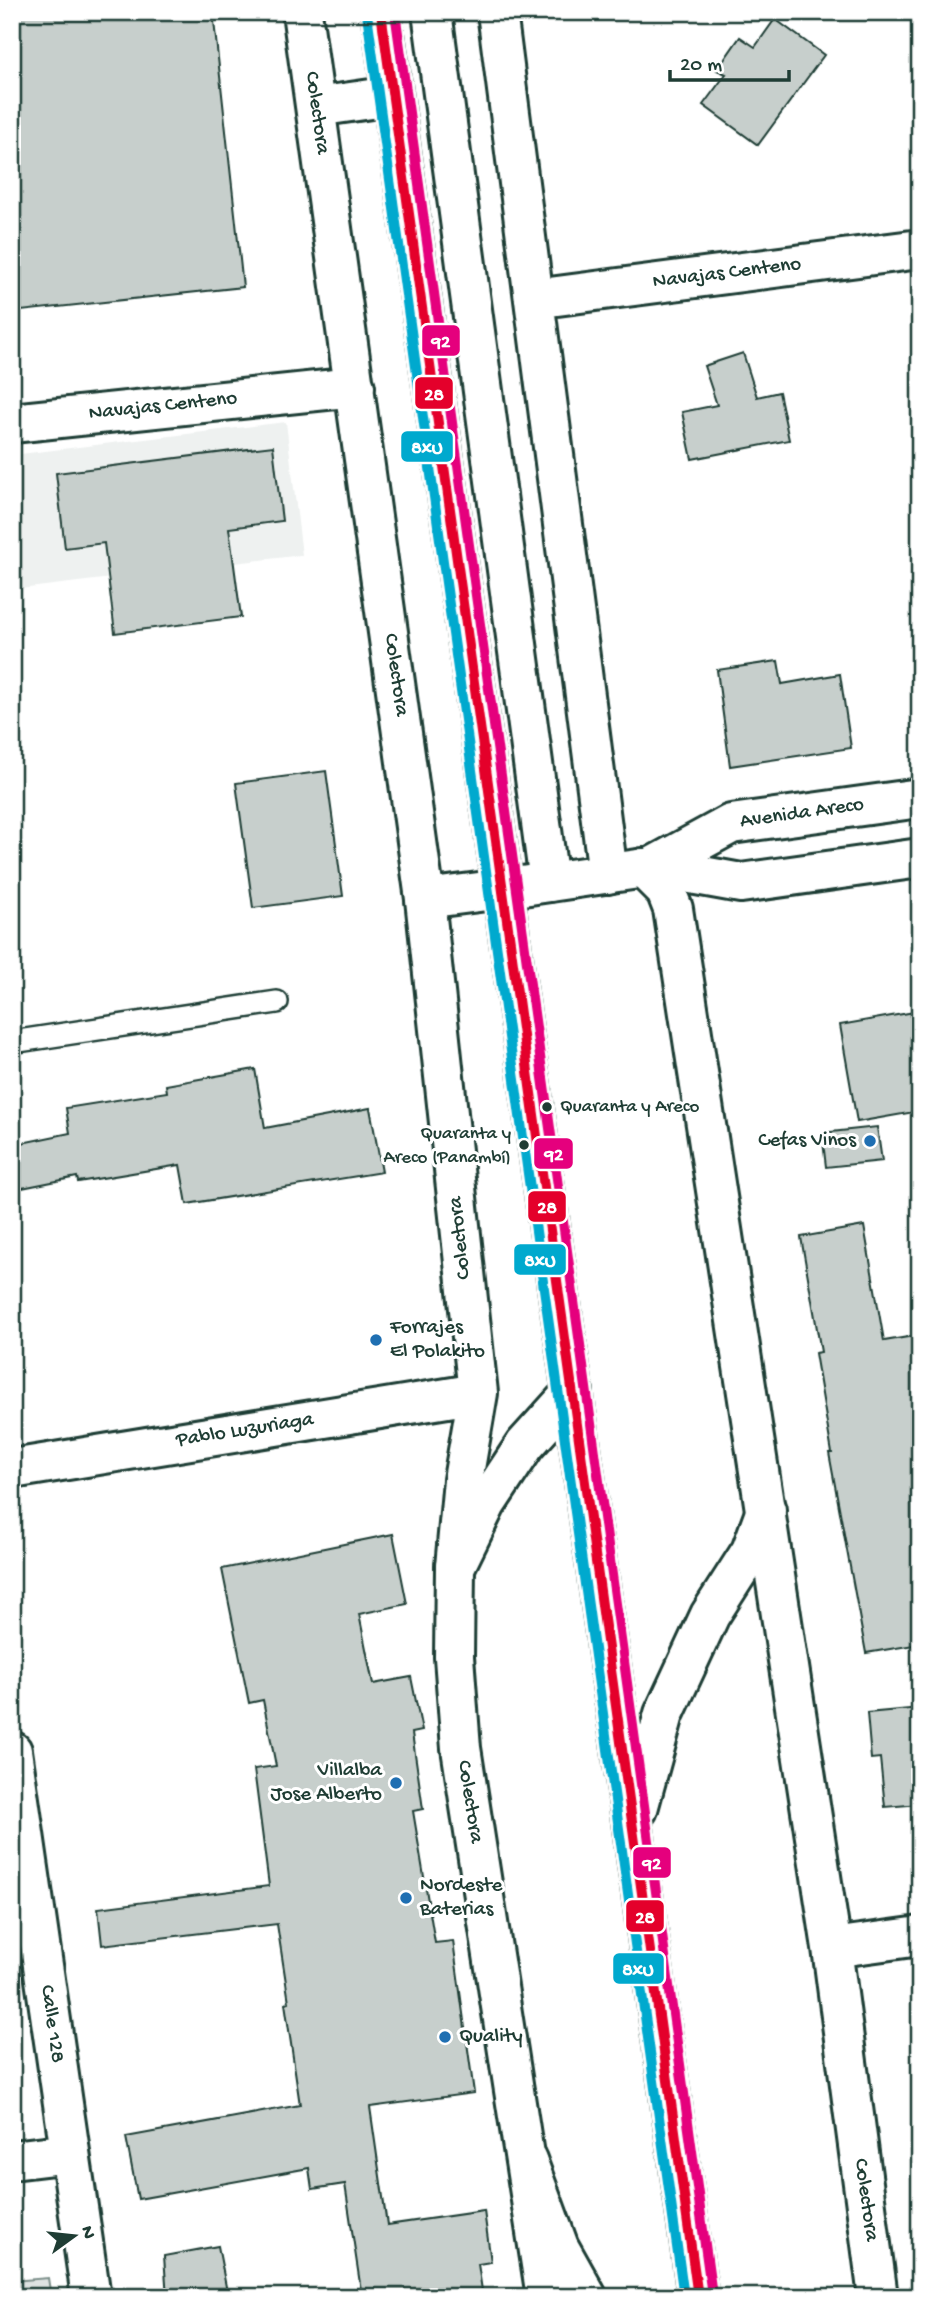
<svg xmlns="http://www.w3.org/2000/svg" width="932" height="2309" viewBox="0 0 932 2309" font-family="'Gochi Hand',sans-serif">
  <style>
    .built { fill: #eef1f0 }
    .green { fill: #dee3e2; stroke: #7e908b; stroke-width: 2 }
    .building { fill: #c7cfcc; stroke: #1f3d34; stroke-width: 2 }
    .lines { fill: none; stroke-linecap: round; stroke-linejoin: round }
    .service-casing { stroke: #1f3d34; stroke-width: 26 }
    .minor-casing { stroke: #1f3d34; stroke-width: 44 }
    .secondary-casing { stroke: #1f3d34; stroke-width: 44 }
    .primary-casing { stroke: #1f3d34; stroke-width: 44 }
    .trunk-casing { stroke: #1f3d34; stroke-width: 44 }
    .service { stroke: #fff; stroke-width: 21 }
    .minor { stroke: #fff; stroke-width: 38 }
    .secondary { stroke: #fff; stroke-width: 38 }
    .primary { stroke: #fff; stroke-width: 38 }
    .trunk { stroke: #fff; stroke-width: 38 }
    .bus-1-casing { stroke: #fff; stroke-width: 16 }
    .bus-2-casing { stroke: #fff; stroke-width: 16 }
    .bus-3-casing { stroke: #fff; stroke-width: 16 }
    .bus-1 { stroke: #e4002b; stroke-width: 10 }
    .bus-2 { stroke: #00a9ce; stroke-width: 10 }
    .bus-3 { stroke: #e5007d; stroke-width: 10 }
    .bus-dot { fill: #1f3d34; stroke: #fff; stroke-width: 2.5 }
    .poi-dot { fill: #1f6fb2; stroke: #fff; stroke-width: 2.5 }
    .labels { text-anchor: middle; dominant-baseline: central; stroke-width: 6; stroke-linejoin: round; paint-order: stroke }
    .bus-label { font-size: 19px; fill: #1f3d34; stroke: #fff; text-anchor: start }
    .street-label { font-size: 21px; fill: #1f3d34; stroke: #fff }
    .poi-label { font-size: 21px; fill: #1f3d34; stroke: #fff; text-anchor: start }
    .line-badge { stroke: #fff; stroke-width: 2.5 }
    .badge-label { font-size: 19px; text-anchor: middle; font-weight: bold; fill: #fff }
  </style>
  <rect width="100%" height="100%" fill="#fff"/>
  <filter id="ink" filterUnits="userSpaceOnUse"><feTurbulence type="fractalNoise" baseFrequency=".0143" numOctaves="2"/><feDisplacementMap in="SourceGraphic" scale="14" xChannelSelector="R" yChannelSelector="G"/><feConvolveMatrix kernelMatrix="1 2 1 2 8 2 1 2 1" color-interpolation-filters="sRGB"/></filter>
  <g filter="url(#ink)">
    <path class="built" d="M286 422 302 555 12 590V455Z"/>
    <path class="green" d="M48 2278 51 2297H12V2281Z"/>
    <path class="building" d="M12 12H213L243 287 12 312Z
      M775 19 824 55 758 145 703 105 726 74 717 70 740 37 755 47Z
      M743 353 757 397 779 392 789 440 692 459 682 412 717 405 704 366Z
      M273 446 282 521 229 528 241 617 115 633 104 543 65 548 56 473Z
      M778 661 782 684 840 674 851 748 730 766 717 670Z
      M326 771 343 896 253 908 236 783Z
      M920 1011V1111L857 1122 840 1025Z
      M255 1069 265 1128 370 1108 382 1172 187 1204 180 1165 78 1182 77 1177 12 1190V1145L70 1133 66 1108 167 1092 166 1085Z
      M877 1127 882 1161 826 1167 822 1133Z
      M864 1226 884 1341 920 1335V1644L866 1653 829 1453H832L815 1353 821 1352 801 1237Z
      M393 1534 407 1604 359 1614 373 1684 411 1677 422 1731 412 1733 423 1809 413 1811 435 1943 453 1941 474 2093 370 2107 387 2225 484 2211 491 2262 478 2264 483 2297H362L345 2184 312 2189 309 2168 138 2199 126 2137 300 2105 285 2003 289 2002 277 1924 102 1945 98 1908 269 1886 254 1769 276 1766 263 1700 249 1703 222 1569Z
      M920 1708V1804L885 1807 880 1758 871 1759 867 1713Z
      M218 2246 228 2297H167L164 2256Z"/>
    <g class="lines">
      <defs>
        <path id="service" d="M12 1042 277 1002"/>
        <path id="minor" d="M302 12 425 899 478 1393 463 1480 455 1567 454 1657 461 1748 546 2297
          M432 12 549 882
          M497 12 608 874
          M534 299 920 249
          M12 423 355 387
          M643 868 666 891 673 909 832 1948 878 2297
          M12 1469 478 1393
          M12 1751 91 2297
          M832 1948 920 1936
          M12 2160 70 2153"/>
        <path id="secondary" d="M652 867 731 824 920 798
          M502 889 652 867 741 883 920 858"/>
        <path id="primary" d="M425 899 502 889"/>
        <path id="trunk" d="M381 12 698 2297
          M316 107 392 96
          M455 1567 486 1504 525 1445 573 1392
          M638 1809 664 1714 710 1615 751 1551 766 1510
          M527 2160 559 2247 587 2297"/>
      </defs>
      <use href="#service" class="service-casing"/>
      <use href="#minor" class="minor-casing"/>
      <use href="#secondary" class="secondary-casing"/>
      <use href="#primary" class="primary-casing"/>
      <use href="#trunk" class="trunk-casing"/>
      <use href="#service" class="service"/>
      <use href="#minor" class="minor"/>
      <use href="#secondary" class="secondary"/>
      <use href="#primary" class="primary"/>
      <use href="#trunk" class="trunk"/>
      <defs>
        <path id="bus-1" d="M381 12 698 2297"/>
        <path id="bus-2" d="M367 14 684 2297"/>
        <path id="bus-3" d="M395 12 712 2295"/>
      </defs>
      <use href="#bus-1" class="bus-1-casing"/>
      <use href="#bus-2" class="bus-2-casing"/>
      <use href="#bus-3" class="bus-3-casing"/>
      <use href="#bus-1" class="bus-1"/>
      <use href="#bus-2" class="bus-2"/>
      <use href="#bus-3" class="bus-3"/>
    </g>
  </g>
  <g class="bus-dot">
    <circle cx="547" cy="1107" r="6"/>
    <circle cx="524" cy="1145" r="6"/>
  </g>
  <g class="poi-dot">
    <circle cx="870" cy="1141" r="7"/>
    <circle cx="376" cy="1340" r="7"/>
    <circle cx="396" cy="1783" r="7"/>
    <circle cx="406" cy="1898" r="7"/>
    <circle cx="445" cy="2037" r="7"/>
  </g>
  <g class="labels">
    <g class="bus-label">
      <text x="560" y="1107">Quaranta y Areco</text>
      <text x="511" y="1134" text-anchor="end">Quaranta y<tspan x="511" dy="24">Areco (Panambí)</tspan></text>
    </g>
    <g class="street-label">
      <text transform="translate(316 113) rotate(82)">Colectora</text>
      <text transform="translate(727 274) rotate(-7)">Navajas Centeno</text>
      <text transform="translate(163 407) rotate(-6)">Navajas Centeno</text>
      <text transform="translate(395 675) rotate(82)">Colectora</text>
      <text transform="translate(802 814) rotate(-8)">Avenida Areco</text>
      <text transform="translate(461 1238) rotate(-96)">Colectora</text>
      <text transform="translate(245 1431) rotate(-9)">Pablo Luzuriaga</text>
      <text transform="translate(469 1802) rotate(81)">Colectora</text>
      <text transform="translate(51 2024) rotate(82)">Calle 128</text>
      <text transform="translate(865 2200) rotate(82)">Colectora</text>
    </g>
    <g class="poi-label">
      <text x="856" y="1141" text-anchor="end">Cefas Vinos</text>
      <text x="390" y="1328">Forrajes<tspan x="390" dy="24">El Polakito</tspan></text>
      <text x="382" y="1771" text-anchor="end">Villalba<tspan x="382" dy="24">Jose Alberto</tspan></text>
      <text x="420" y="1886">Nordeste<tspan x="420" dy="24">Baterias</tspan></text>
      <text x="459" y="2037">Quality</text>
    </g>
  </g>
  <g class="line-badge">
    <rect x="421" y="324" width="40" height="33" rx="7" fill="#e5007d"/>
    <rect x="414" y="376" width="40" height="34" rx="7" fill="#e4002b"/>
    <rect x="400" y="430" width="54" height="33" rx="7" fill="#00a9ce"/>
    <rect x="533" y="1137" width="41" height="33" rx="7" fill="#e5007d"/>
    <rect x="527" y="1190" width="40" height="33" rx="7" fill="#e4002b"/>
    <rect x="513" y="1243" width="54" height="33" rx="7" fill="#00a9ce"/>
    <rect x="632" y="1846" width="40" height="33" rx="7" fill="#e5007d"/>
    <rect x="625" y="1899" width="40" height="34" rx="7" fill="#e4002b"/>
    <rect x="612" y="1952" width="53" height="33" rx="7" fill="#00a9ce"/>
  </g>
  <g class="badge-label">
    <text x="441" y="347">92</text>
    <text x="434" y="400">28</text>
    <text x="427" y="453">8xU</text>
    <text x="554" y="1160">92</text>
    <text x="547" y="1213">28</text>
    <text x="540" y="1266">8xU</text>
    <text x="652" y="1869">92</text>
    <text x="645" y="1923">28</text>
    <text x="638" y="1975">8xU</text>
  </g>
  <rect width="932" height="2309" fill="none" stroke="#fff" stroke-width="42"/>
  <rect x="21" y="21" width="890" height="2267" fill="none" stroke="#1f3d34" stroke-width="2.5" filter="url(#ink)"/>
  <g transform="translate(74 2236) rotate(75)" stroke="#ffffff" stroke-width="5" paint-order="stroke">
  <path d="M0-5L12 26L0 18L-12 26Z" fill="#1f3d34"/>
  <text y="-10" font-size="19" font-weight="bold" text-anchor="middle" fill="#1f3d34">N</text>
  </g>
  <path d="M670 70v10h119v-10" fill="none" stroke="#1f3d34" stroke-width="3.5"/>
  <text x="680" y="70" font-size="21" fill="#1f3d34" stroke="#ffffff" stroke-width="5" paint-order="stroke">20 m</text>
</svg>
